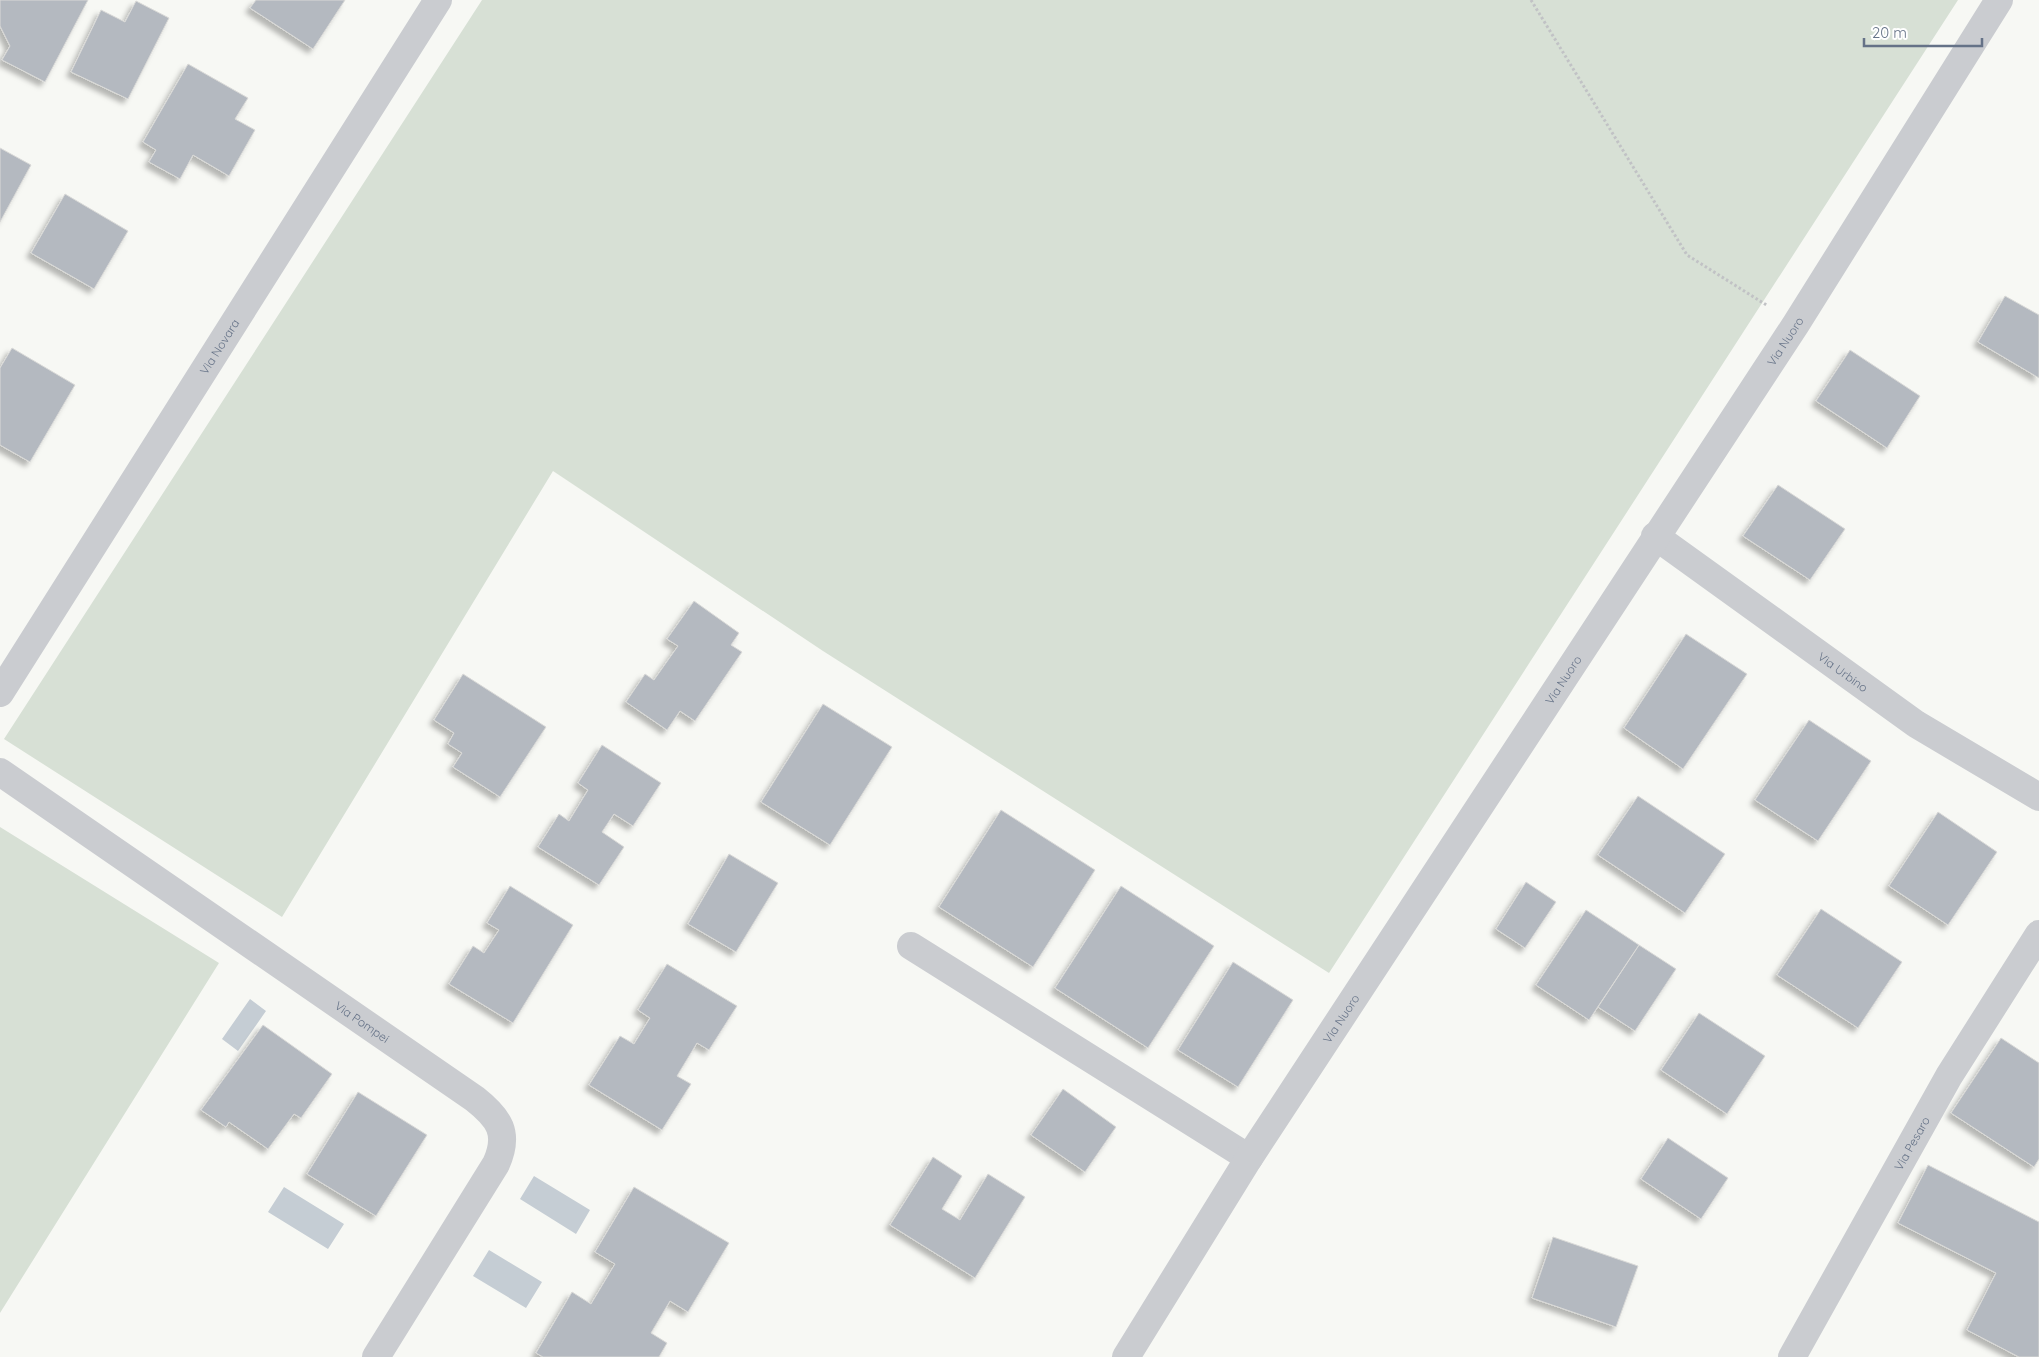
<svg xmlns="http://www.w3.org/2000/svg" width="2039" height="1357" viewBox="0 0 2039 1357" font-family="Quicksand,sans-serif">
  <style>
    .green { fill: #d7e0d5 }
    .water { fill: #c5cdd4 }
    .building { fill: #b4b9c0; stroke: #d9d9d7; filter: url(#shadow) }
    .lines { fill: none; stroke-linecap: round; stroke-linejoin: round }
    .path { stroke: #c1c2c5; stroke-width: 3; stroke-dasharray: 2.5 2.5; stroke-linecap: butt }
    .minor { stroke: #caccd0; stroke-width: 28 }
    .labels { text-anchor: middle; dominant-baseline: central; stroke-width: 5; stroke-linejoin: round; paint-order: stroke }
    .street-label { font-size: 12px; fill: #657287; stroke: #fff }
  </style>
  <defs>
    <filter id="shadow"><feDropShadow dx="-4.5" dy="4.5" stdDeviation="2.5" flood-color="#0004"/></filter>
  </defs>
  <rect width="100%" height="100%" fill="#f7f8f4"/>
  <path class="green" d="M482 0H1958L1329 973 823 651 553 471 282 917 4 739Z
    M0 827 219 963 0 1313Z"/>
  <path class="water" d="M250 999 266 1011 238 1051 222 1039Z
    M534 1176 590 1210 576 1234 520 1199Z
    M284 1187 344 1224 328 1249 268 1212Z
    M489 1250 542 1282 526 1308 473 1276Z"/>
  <path class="building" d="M0 0H88L45 82 2 60 10 46 0 26Z
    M256 0H345L313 49 250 8Z
    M136 1 169 18 128 99 71 72 101 10 125 22Z
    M188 64 248 98 235 119 255 130 229 176 193 155 180 179 149 162 156 150 143 142Z
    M0 148 31 165 0 222Z
    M65 194 128 231 94 289 31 253Z
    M2005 296 2039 315V378L1978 342Z
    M12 348 75 385 30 462 0 445V368Z
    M1850 350 1920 396 1887 448 1816 401Z
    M1778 485 1845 529 1810 580 1743 536Z
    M694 601 739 633 731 645 742 652 695 721 680 711 667 730 626 702 645 674 654 680 678 646 667 639Z
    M1686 634 1747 674 1683 769 1624 728Z
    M463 674 546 727 500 797 453 767 462 753 448 744 454 733 434 720Z
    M823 704 892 747 830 845 761 802Z
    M1809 720 1871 761 1818 841 1755 800Z
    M602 745 661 783 633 826 614 814 602 832 624 847 599 885 538 847 559 814 569 821 588 790 578 783Z
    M1638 796 1725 854 1685 913 1598 855Z
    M1001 810 1095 870 1033 967 939 907Z
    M1938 812 1997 852 1948 925 1889 886Z
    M729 854 778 883 736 952 688 924Z
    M1526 882 1556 902 1525 948 1496 929Z
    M510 886 573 925 513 1023 449 984 473 946 484 953 499 930 487 923Z
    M1121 886 1214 946 1148 1048 1055 988Z
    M1821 909 1902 962 1858 1028 1777 975Z
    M1586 910 1639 945 1589 1020 1536 985Z
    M1639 945 1676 969 1635 1031 1598 1007Z
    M1233 962 1293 1000 1238 1087 1178 1050Z
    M667 964 737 1006 709 1050 697 1043 677 1076 691 1084 662 1130 589 1085 620 1036 634 1044 650 1018 638 1010Z
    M1699 1013 1765 1056 1727 1114 1661 1070Z
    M263 1025 332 1074 301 1118 294 1114 268 1149 229 1122 226 1127 201 1110Z
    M2001 1038 2039 1063V1159L2034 1167 1951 1113Z
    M1063 1089 1116 1127 1085 1172 1031 1135Z
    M358 1092 427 1135 376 1216 307 1174Z
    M1668 1138 1728 1178 1701 1219 1641 1179Z
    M933 1157 962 1176 942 1209 960 1220 988 1174 1025 1197 975 1278 890 1225Z
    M1928 1165 2039 1222V1357H2019L1967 1330 1996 1273 1898 1223Z
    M634 1187 729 1243 688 1312 670 1301 651 1333 667 1343 659 1357H543L536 1353 572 1292 591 1304 615 1264 595 1252Z
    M1553 1237 1638 1266 1616 1327 1532 1298Z"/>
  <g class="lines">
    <path class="path" d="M1531 0 1687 255 1768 306"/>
    <g class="minor">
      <path id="s1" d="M1655 536 1916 724 2039 797"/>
      <path id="s2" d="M0 693 438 0"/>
      <path id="s3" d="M0 772 475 1099C499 1118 510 1133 496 1164L376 1357"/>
      <path d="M911 946 1249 1158"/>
      <path id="s4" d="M1126 1357 1249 1158 1796 324 1999 0"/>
      <path id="s5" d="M1792 1357 1949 1076 2039 934"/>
    </g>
  </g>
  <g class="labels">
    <g class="street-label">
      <text stroke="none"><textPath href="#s4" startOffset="1211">Via Nuoro</textPath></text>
      <text stroke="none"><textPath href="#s2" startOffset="410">Via Novara</textPath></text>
      <text stroke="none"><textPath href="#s1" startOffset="232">Via Urbino</textPath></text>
      <text stroke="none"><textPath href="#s4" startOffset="806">Via Nuoro</textPath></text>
      <text stroke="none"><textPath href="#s4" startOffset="401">Via Nuoro</textPath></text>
      <text stroke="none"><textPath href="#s3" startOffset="440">Via Pompei</textPath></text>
      <text stroke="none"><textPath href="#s5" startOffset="245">Via Pesaro</textPath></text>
    </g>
  </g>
  <path d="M1864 38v8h118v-8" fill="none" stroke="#657287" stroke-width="2.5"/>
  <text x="1872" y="38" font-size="15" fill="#657287" stroke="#ffffff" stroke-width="4" paint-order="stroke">20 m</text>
</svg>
